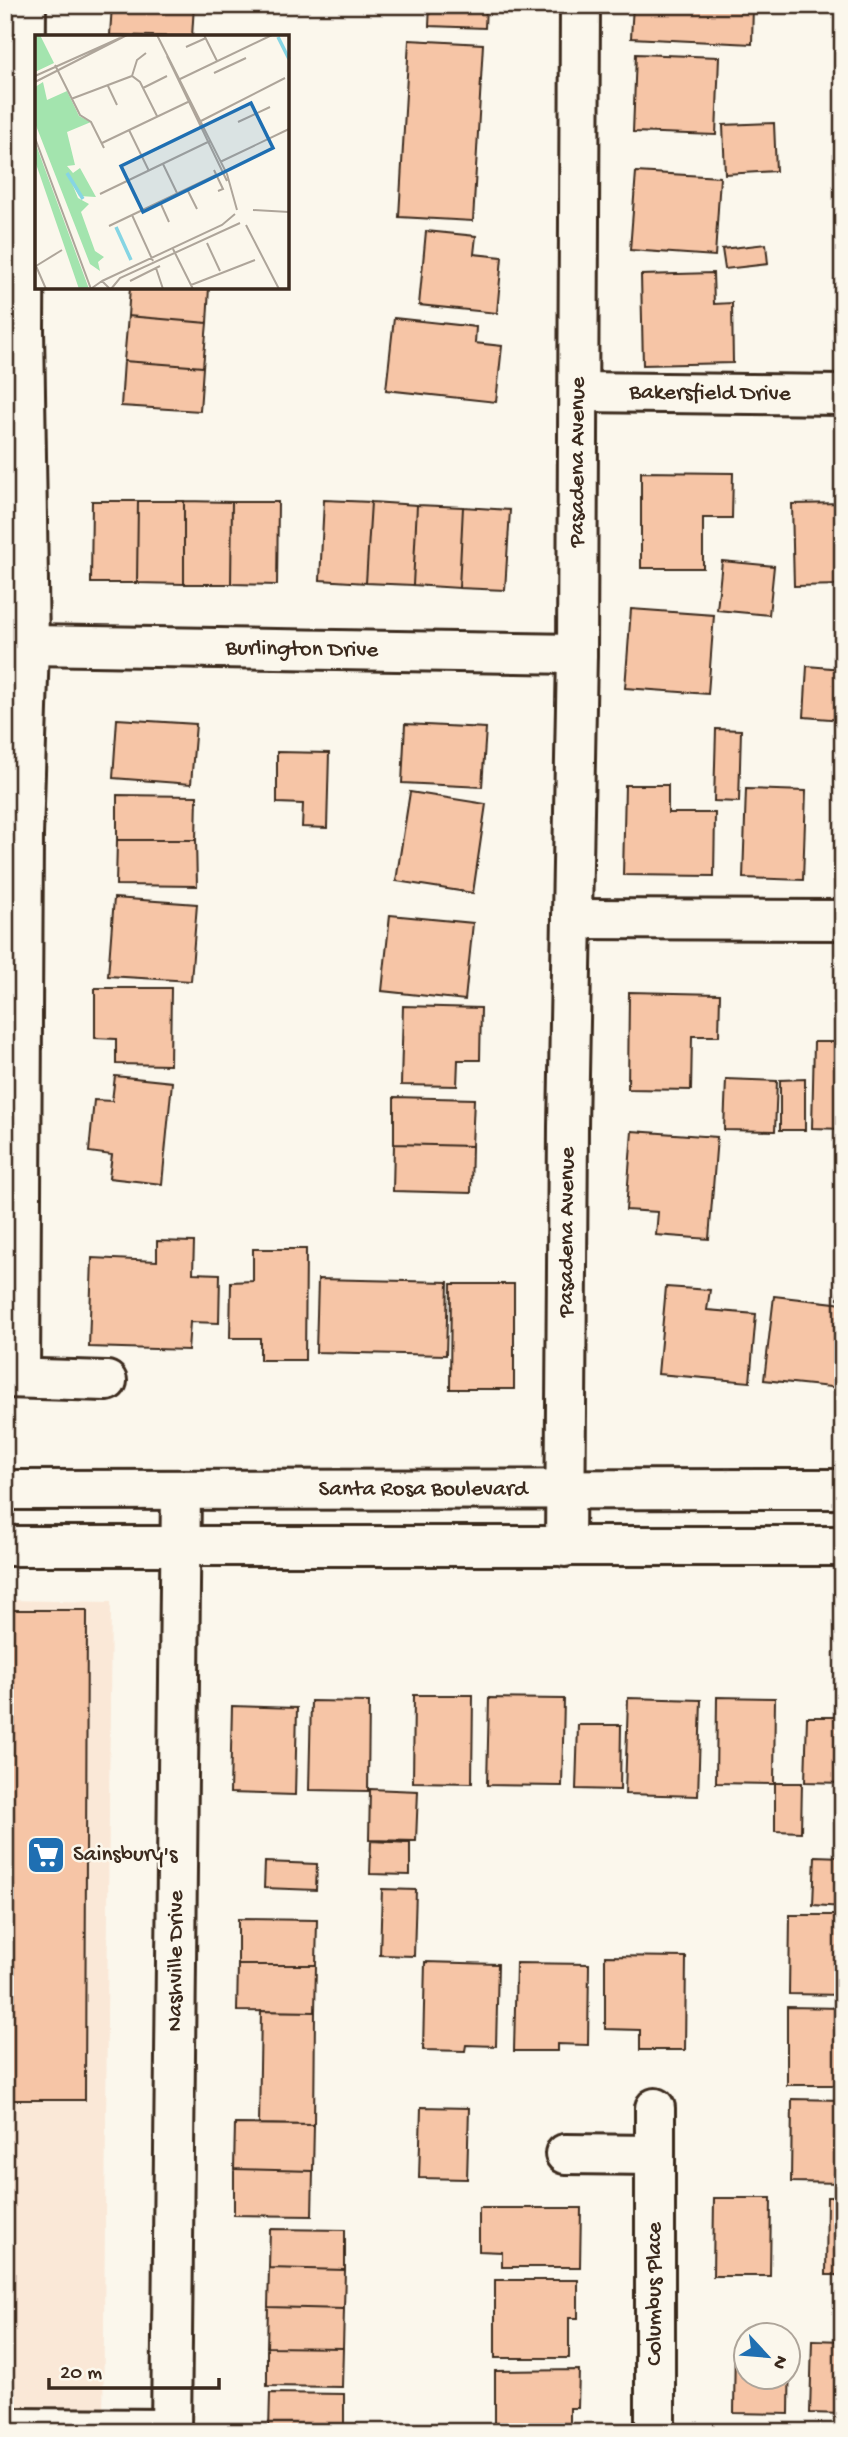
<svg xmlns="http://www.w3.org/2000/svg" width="848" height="2437" viewBox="0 0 848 2437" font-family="'Gochi Hand',sans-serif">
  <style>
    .built { fill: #fae8d7 }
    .building { fill: #f6c5a6; stroke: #3b2a1e; stroke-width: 2 }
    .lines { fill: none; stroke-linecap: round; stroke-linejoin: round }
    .minor-casing { stroke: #3b2a1e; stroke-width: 44 }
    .minor { stroke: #fbf7ec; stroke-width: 38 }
    .labels { text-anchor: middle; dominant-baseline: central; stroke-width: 5; stroke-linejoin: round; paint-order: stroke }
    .street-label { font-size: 23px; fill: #3b2a1e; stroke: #fbf7ec }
    .poi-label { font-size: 23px; fill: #3b2a1e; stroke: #fbf7ec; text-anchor: start }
    .inset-river { fill: none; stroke: #86d5e3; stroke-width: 3.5 }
    .inset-road { fill: none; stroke: #aea59a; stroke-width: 2 }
    .view { fill: #1f6fb2; fill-opacity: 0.15; stroke: #1f6fb2; stroke-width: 3.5 }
    .inset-edge { fill: none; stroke: #3b2a1e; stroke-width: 3.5 }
  </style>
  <rect width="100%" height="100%" fill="#fbf7ec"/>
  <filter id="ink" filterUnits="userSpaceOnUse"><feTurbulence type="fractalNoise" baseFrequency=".0143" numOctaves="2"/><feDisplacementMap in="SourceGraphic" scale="14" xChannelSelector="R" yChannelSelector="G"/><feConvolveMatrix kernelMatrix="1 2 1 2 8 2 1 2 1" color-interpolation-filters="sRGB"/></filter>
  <g filter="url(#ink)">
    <path class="built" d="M5 1600 111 1602 103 2432H5Z"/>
    <path class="building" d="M112 5H194L192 37 110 35Z
      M430 5H486L485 28 429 26Z
      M633 5H753L752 44 631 38Z
      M409 40 483 44 473 221 399 217Z
      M636 54 719 57 716 135 633 132Z
      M774 123 776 171 725 174 723 125Z
      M636 172 720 177 715 256 630 250Z
      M426 231 476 236 474 254 502 257 497 313 419 305Z
      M766 244 768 264 725 269 722 249Z
      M713 273 714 304 732 303 733 363 643 365 641 275Z
      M130 287H209L207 323 128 316Z
      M128 316 207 323 203 367 124 361Z
      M394 318 476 327 475 343 502 346 496 402 386 390Z
      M124 361 203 367 200 411 121 406Z
      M641 472 733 473 732 518H703V568H641Z
      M324 500 371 502 366 583 320 580Z
      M92 501H138L137 583H91Z
      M138 501H184V584L137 583Z
      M184 501 232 502 231 584H184Z
      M232 502H278L277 585 231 584Z
      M371 502 417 505 413 585 366 583Z
      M843 503V585L794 586 792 504Z
      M417 505 463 507 459 588 413 585Z
      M463 507 510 510 505 590 459 588Z
      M722 561 774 566 769 615 717 610Z
      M631 609 714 615 708 694 625 688Z
      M807 666 843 669V720L804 717Z
      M117 719 196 724 191 784 113 778Z
      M405 724 486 728 482 787 402 783Z
      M716 729 741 730 739 802 714 801Z
      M277 752 329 753 327 828 302 827 303 804 277 803Z
      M625 785H668V813H715L714 876 623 875Z
      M746 789 806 791 803 880 743 878Z
      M410 792 486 804 473 893 396 881Z
      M117 795 197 796 196 840H117Z
      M117 840H196L197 886 116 885Z
      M114 898 197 904 191 981 108 976Z
      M390 915 473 923 465 1000 382 991Z
      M95 988H171L170 1065 116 1064V1039L95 1038Z
      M629 992 720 994 719 1036H692L691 1090 628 1089Z
      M403 1006 481 1008 480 1060H458L457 1086 401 1085Z
      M814 1042H843V1129L812 1128Z
      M115 1076 172 1082 162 1184 109 1178 112 1155 89 1152 94 1100 112 1101Z
      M726 1079 777 1081 775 1131 724 1130Z
      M805 1079V1130H780V1080Z
      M394 1097 474 1099 472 1146 394 1144Z
      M632 1131 717 1137 709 1239 656 1235 658 1212 626 1210Z
      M394 1144 472 1146 471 1193 393 1191Z
      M157 1241 194 1242 193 1273 220 1274 219 1323 190 1322 188 1350 89 1347 92 1258 157 1261Z
      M253 1249H306L305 1360H260V1338H230L231 1282 253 1281Z
      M843 1255V1300L838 1299Z
      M318 1279 448 1282 446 1355 316 1352Z
      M451 1284H514V1389H450Z
      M666 1287 710 1290 707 1310 756 1314 750 1382 658 1374Z
      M774 1296 843 1304 840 1388 764 1380Z
      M5 1610H87L85 2100H5Z
      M414 1695H473L472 1783 413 1782Z
      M717 1697 775 1698 774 1784 716 1783Z
      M489 1698 564 1699 562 1786 487 1785Z
      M628 1698 701 1700 698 1796 625 1794Z
      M311 1701 369 1702 368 1791 309 1790Z
      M232 1706 297 1708 295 1795 230 1793Z
      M807 1717H843V1783L805 1782Z
      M578 1725H621L620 1790 576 1789Z
      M775 1783H802L801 1832 775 1831Z
      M370 1789 418 1791 416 1841 369 1840Z
      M371 1841 410 1843V1875L370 1874Z
      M815 1856 843 1857V1907L813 1905Z
      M265 1862 317 1864 316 1890 264 1888Z
      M382 1889 416 1890 414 1956 380 1955Z
      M790 1915H843V1995L789 1994Z
      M238 1919 317 1920 316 1965H238Z
      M605 1956 686 1957 685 2050H640V2030L605 2029Z
      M425 1962 498 1964 496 2046 466 2045 465 2051 423 2050Z
      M516 1963 589 1964 588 2045 557 2044V2051H514Z
      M238 1965H316L315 2012 237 2011Z
      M787 2007 843 2008V2085H787Z
      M261 2011 315 2012 314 2125 259 2124Z
      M792 2099 843 2100V2183L791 2182Z
      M421 2107 469 2108 467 2179 419 2178Z
      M235 2124 314 2125 313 2171 234 2169Z
      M234 2169 313 2171 312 2216 234 2215Z
      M827 2197H843V2275H826Z
      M714 2198H771L770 2276H713Z
      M479 2208H581L580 2267H502V2252L479 2251Z
      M270 2229 345 2230V2270L269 2268Z
      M269 2268 345 2270 344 2309 268 2307Z
      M495 2280H578V2318H569V2358H495Z
      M268 2307 344 2309 343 2348 267 2347Z
      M735 2339H746V2378H788L790 2340 789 2414 734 2413Z
      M812 2340 843 2341V2414L810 2413Z
      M267 2347 343 2348 342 2387 267 2386Z
      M579 2370 578 2408H570V2432H495V2371Z
      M270 2393 344 2394V2432H269Z"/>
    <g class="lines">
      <defs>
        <g id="minor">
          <path id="s1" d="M579 392 843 395"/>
          <path id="s2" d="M29 645 577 654"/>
          <path d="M572 919 843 920"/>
          <path d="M5 1378 107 1381"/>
          <path d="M20 1378 23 836 29 645 24 330 26 5"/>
          <path id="s3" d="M5 1490 843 1489"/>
          <path d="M5 1546H843"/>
          <path id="s4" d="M565 1547 568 1127 577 654 580 5"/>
          <path d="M565 2154 655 2155"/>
          <path d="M5 2428 171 2429"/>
          <path id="s5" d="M171 2432 181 1491"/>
          <path d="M655 2432V2108"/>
        </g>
      </defs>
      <use href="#minor" class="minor-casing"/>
      <use href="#minor" class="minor"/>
    </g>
  </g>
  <defs>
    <symbol id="supermarket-square" viewBox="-11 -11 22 22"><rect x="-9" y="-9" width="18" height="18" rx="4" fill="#1f6fb2" stroke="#fbf7ec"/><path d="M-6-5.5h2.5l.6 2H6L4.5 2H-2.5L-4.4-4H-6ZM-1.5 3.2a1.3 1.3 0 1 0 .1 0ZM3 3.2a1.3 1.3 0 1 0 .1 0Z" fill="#fff"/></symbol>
  </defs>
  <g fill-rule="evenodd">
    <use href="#supermarket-square" x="24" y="1833" width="44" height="44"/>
  </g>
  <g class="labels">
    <g class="street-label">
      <text stroke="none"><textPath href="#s1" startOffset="131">Bakersfield Drive</textPath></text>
      <text stroke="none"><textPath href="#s4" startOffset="1085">Pasadena Avenue</textPath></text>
      <text stroke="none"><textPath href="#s2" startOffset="273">Burlington Drive</textPath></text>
      <text stroke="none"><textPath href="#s4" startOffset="315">Pasadena Avenue</textPath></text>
      <text stroke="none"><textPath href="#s3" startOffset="418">Santa Rosa Boulevard</textPath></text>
      <text stroke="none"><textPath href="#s5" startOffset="471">Nashville Drive</textPath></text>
      <text transform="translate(655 2294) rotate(-90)">Columbus Place</text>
    </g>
    <g class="poi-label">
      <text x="73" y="1855">Sainsbury's</text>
    </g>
  </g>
  <g transform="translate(35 35)">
    <rect width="254" height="254" fill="#fbf7ec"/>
    <path d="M0 0H5L19 28 0 37ZM8 47 12 65 32 56 44 81 56 87 32 97 40 130 32 131 38 138 45 133 61 162 44 161 34 141 43 163 54 169 46 177 60 216 69 222 63 227 65 236 55 229 0 88V52ZM0 107 54 254H44L0 126Z" fill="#a3e4ae"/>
    <path class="inset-river" d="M243 2 254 24M32 138 48 164M81 192 96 225"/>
    <path class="inset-road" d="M122 0 192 139 202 175M169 0 182 26M151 12 171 3M132 21 192 146M20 30 45 80 56 87 69 113M179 38 211 23M0 41 85 3M97 41 102 25 111 18M143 45 237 0M0 47 92 0M73 51 82 70M108 53 132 41M36 64 97 41 105 47 122 81M164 87 250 43M203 87 235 72M94 95 114 136M0 103 56 254M67 108 155 66M185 127 254 94M128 129 142 158M179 135 188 154 183 156M152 154 162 174M65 159 175 106M125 167 134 187M218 175 254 177M97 180 118 226M211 190 244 254M74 191 181 140M172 208 185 236M138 214 158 254M1 231 27 215M1 231 11 254M121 233 128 254M67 246 187 190 200 179M95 246 125 231M156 250 220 225M57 253 67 246 75 254M76 254 85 243 205 188"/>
    <path class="view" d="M216 68 238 113 108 177 86 131Z"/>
    <rect width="254" height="254" class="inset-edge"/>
  </g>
  <rect width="848" height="2437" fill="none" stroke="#fbf7ec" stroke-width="28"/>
  <rect x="14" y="14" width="820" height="2409" fill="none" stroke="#3b2a1e" stroke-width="2.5" filter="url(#ink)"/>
  <g transform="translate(767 2356) rotate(116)"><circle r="33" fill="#fbf7ec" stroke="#aea59a" stroke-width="2"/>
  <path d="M0-5L12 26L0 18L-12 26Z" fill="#1f6fb2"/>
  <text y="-10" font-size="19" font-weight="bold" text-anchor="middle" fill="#3b2a1e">N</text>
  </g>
  <path d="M49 2378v10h170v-10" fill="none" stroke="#3b2a1e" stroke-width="3.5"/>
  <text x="60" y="2378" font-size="21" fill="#3b2a1e" stroke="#fbf7ec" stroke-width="5" paint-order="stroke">20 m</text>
</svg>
